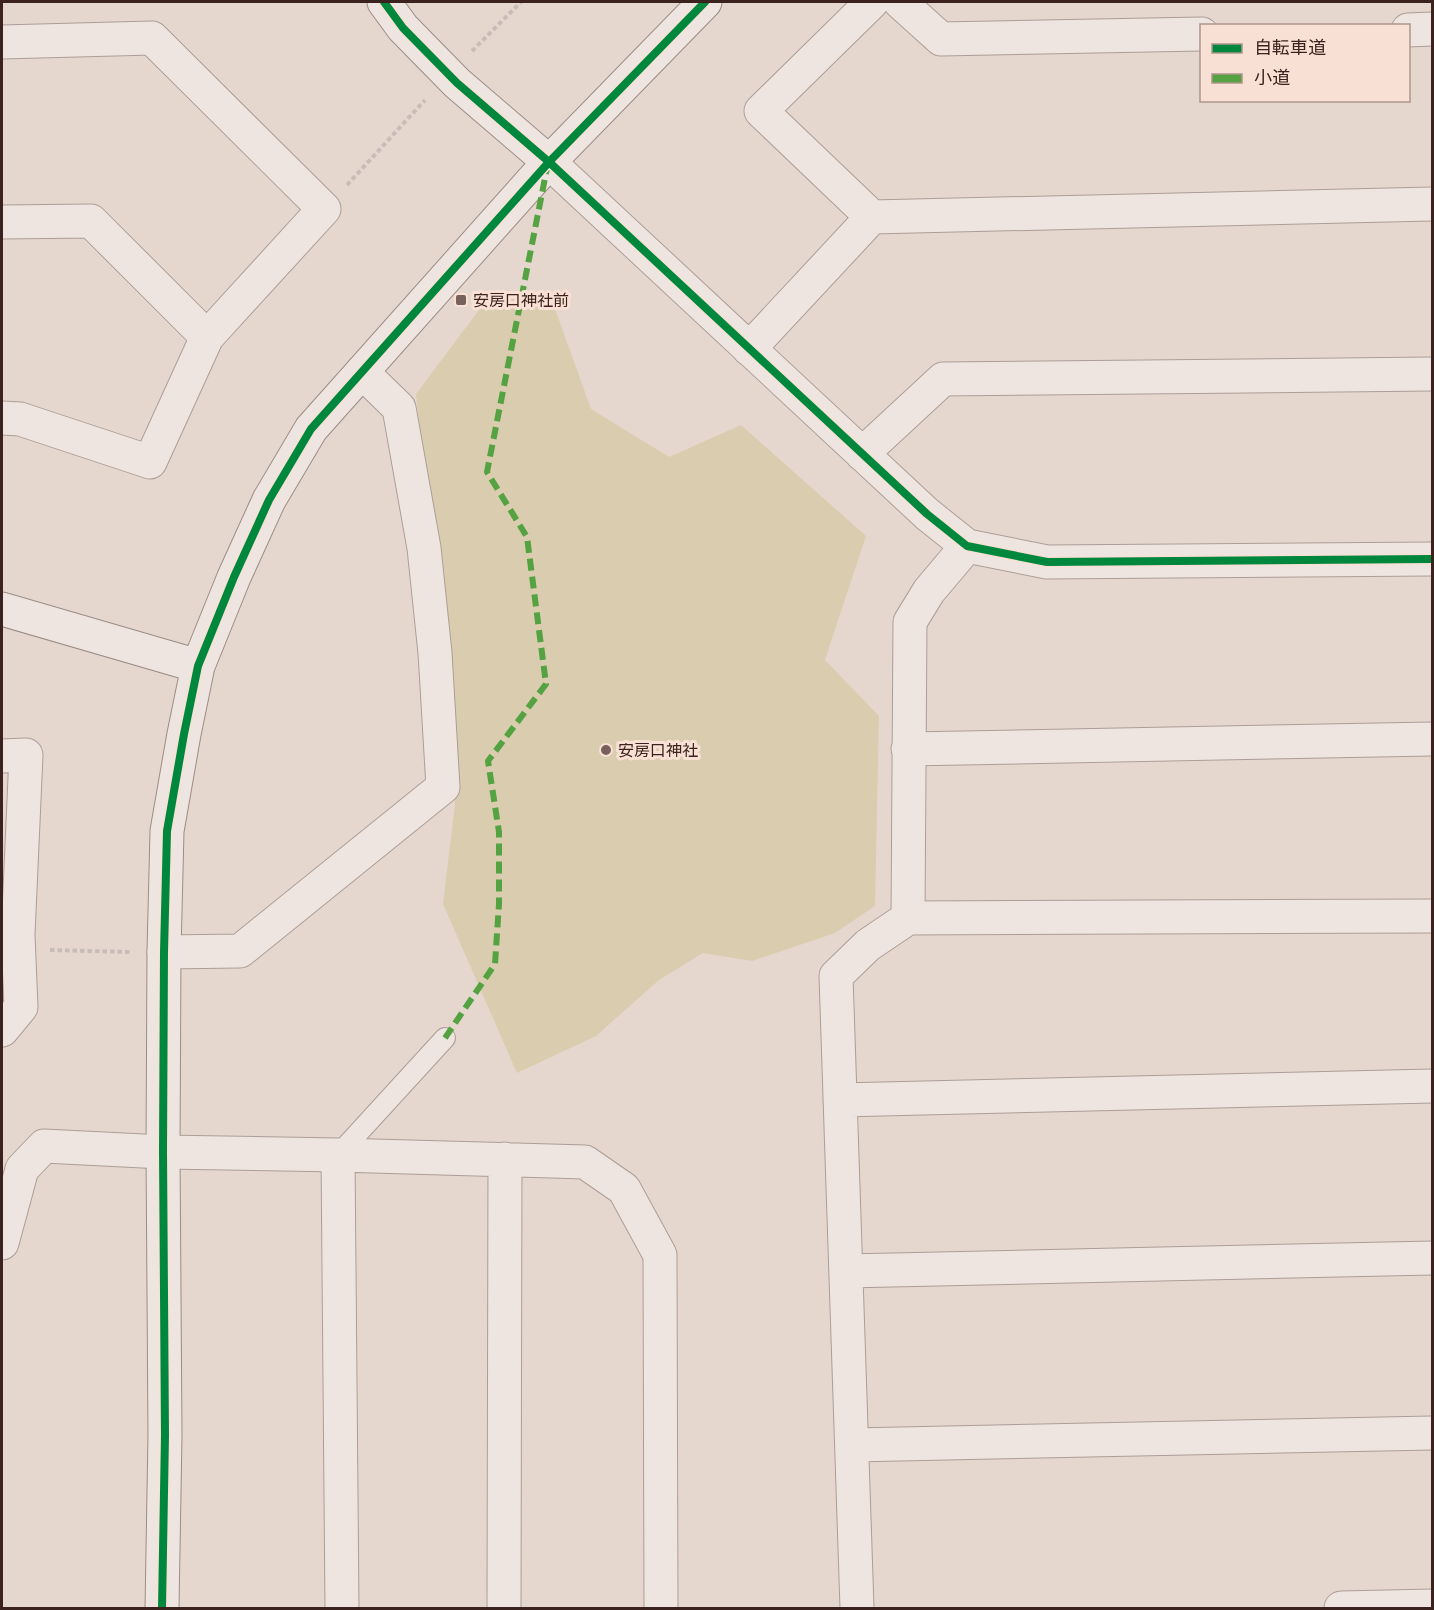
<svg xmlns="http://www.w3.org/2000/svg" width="1434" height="1610" viewBox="0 0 1434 1610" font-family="'Roboto Serif','Noto Sans JP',serif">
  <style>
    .green { fill: #daccaf }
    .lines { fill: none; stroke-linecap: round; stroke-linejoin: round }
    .lane-casing { stroke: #ac9d97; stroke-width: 22 }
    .street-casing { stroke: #ac9d97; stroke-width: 35 }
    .secondary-casing { stroke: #9b8c87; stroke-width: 35 }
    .path { stroke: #c7bcb7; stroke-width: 4; stroke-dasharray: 4.5 3; stroke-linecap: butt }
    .lane { stroke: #eee5e0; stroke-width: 20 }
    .street { stroke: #eee5e0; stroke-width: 33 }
    .secondary { stroke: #eee5e0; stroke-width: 33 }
    .quiet { stroke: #54a241; stroke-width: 6; stroke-dasharray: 12 6; stroke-linecap: butt }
    .cycleway-casing { stroke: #f8e1d4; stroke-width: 11 }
    .cycleway { stroke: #00873e; stroke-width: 8 }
    .poi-dot { fill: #78615c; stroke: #f8e1d4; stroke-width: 2 }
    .labels { text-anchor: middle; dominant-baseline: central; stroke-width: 6; stroke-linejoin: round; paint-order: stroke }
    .poi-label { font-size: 16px; fill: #3c221e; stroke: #f8e1d4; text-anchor: start }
  </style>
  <rect width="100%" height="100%" fill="#e6d7ce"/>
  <path class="green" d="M550 295 591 409 669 457 741 425 866 536 825 660 879 716 875 906 835 933 752 961 703 953 659 980 596 1036 517 1073 443 904 455 804 416 394 485 302Z"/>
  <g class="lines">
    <defs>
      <path id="lane" d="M338 1155 445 1038"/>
      <path id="street" d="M900 2 941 39 1202 34
        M1408 30 1432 29
        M2 42 152 38 324 209 207 337 150 462 20 419 2 418
        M549 162 927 514 967 546 1047 562 1432 559
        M872 217 1432 204
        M2 222 91 221 207 337
        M749 349 872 217 761 111 872 2
        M862 454 943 379 1432 374
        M908 749 1432 739
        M2 756 26 755 18 935 21 1007 2 1030
        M908 918 1432 916
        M164 952 240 951 443 787 435 653 424 548 399 408 362 372
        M840 1100 1432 1086
        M338 1155 585 1162 624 1189 660 1255 661 1608
        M2 1243 22 1169 44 1146 163 1152 338 1155 342 1608
        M846 1271 1432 1258
        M852 1445 1432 1433
        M504 1608 505 1159
        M857 1608 836 976 868 945 908 918 910 622 929 591 967 546
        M1341 1608 1432 1606"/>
      <path id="secondary" d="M384 2 403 28 457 83 549 162
        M2 609 198 666
        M162 1608 165 1435 163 1152 164 952 167 831 184 734 198 666 234 577 269 500 311 429 549 162 705 2"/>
    </defs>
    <use href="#lane" class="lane-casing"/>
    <use href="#street" class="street-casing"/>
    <use href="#secondary" class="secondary-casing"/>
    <path class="path" d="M472 51 521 2
      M347 185 425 100
      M50 950 130 952"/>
    <use href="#lane" class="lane"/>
    <use href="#street" class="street"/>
    <use href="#secondary" class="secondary"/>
    <path class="quiet" d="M445 1038 495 964 499 904V832L488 761 546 684 527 537 487 472 547 168"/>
    <defs>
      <path id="cycleway" d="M384 2 403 28 457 83 549 162 927 514 967 546 1047 562 1432 559
        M162 1608 165 1435 163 1152 164 952 167 831 184 734 198 666 234 577 269 500 311 429 549 162 705 2"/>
    </defs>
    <use href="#cycleway" class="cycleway-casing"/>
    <use href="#cycleway" class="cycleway"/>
  </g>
  <g class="poi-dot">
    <rect x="455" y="294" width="12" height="12" rx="3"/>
    <circle cx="606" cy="750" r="6"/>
  </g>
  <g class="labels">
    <g class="poi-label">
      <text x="473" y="300">安房口神社前</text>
      <text x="618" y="750">安房口神社</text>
    </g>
  </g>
  <rect width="1434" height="1610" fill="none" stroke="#3c221e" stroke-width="6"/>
  <rect x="1200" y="24" width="210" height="78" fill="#f8e1d4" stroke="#ad958b" stroke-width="1.5"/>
  <rect x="1212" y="44" width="30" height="9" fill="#00873e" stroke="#ad958b" stroke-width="1.5"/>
  <text x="1254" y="54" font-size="18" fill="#3c221e">自転車道</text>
  <rect x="1212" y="74" width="30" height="9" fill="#54a241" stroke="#ad958b" stroke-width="1.5"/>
  <text x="1254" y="84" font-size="18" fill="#3c221e">小道</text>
</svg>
